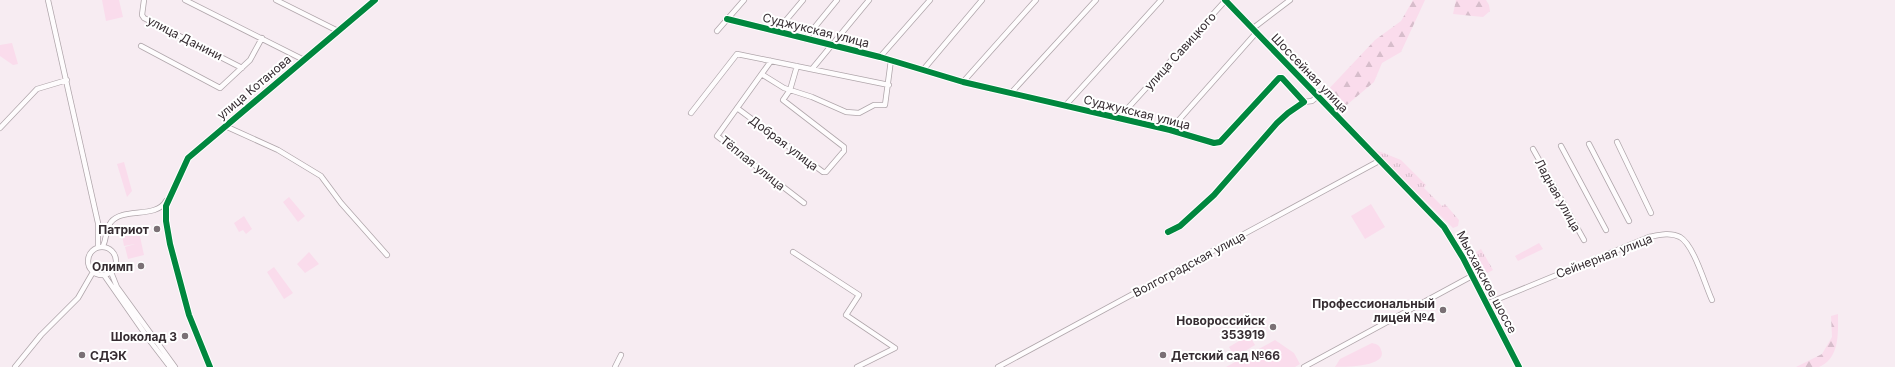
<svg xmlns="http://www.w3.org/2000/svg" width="1895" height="367" viewBox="0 0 1895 367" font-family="Inter,sans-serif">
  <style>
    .grass { fill: url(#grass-tufts) }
    .forest { fill: url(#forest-firs) }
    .park { fill: #fadcec }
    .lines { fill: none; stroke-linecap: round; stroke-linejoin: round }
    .minor-casing { stroke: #b0a6ab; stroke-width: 6 }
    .minor { stroke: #fefcfd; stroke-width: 4.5 }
    .cycleway-casing { stroke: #fff; stroke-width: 8 }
    .cycleway { stroke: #00873e; stroke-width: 6 }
    .poi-dot { fill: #7a7075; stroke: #fff; stroke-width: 1.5 }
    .labels { text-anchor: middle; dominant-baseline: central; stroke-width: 4; stroke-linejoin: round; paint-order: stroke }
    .street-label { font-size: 12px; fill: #362d32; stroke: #fff }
    .poi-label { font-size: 12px; font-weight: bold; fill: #362d32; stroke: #fff; text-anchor: end }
  </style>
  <defs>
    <pattern id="grass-tufts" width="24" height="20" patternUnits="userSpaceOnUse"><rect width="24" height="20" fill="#fadcec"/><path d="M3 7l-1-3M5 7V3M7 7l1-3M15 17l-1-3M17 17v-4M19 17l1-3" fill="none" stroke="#d7bdcb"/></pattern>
    <pattern id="forest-firs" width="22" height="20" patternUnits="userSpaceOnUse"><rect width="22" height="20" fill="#fadcec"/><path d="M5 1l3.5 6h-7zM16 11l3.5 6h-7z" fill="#d7bdcb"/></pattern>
  </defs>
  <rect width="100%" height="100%" fill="#f7ecf2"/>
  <path class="grass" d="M1371 148 1401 160 1426 185 1424 188 1442 206 1445 204 1459 220 1458 226 1453 228Z
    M1481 249 1493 270 1482 276 1471 255Z"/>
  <path class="forest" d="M1413 0H1425L1401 52 1382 63 1374 82 1342 109 1324 94 1375 40 1401 21Z
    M1456 0H1486L1489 5 1490 11 1483 17 1453 14Z
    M1838 314C1838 333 1840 358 1819 367 1813 367 1803 367 1796 367L1822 354 1832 337 1831 316Z"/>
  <path class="park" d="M102 0H119L123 17 106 21Z
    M12 43 18 64 13 65 0 56V45Z
    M124 162 132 191 127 197 117 164Z
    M289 197 305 216 298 222 283 202Z
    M1371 204 1385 227 1365 239 1351 216Z
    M244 216 252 229 246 234 243 230 239 232 234 223Z
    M139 232 144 255 128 259 125 247 135 244 124 246 122 235Z
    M1539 243 1543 249 1518 261 1515 256Z
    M309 252 319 264 305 273 297 264Z
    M274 267 293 293 284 299 267 272Z
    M1249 335 1255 345 1235 357 1229 347Z
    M1275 340 1294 353 1300 364 1295 367H1226Z
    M1372 343C1376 344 1380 345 1381 350 1389 367 1345 367 1335 367L1340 359Z"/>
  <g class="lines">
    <defs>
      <path id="minor" d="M48 0 98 223V247
        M144 0 142 15 144 18 242 68
        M185 0 304 60
        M276 0 338 31
        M1225 0 1444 227 1463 258 1519 367
        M727 19 880 57 963 82 1170 130 1214 143 1220 142 1279 78H1282L1304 102 1288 113 1277 123 1214 195 1180 226 1168 232
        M1252 29 1290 0
        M717 31 744 0
        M777 31 803 0
        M805 39 837 0
        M141 46 220 88 250 60 262 38
        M880 57 930 0
        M771 61 717 136 804 203
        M812 69 869 0
        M923 70 982 0
        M763 75 784 88 812 97 846 112 859 113 874 105H885L891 60
        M963 82 1036 0
        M1011 93 1096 0
        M1304 102 1312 101 1318 96
        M1065 106 1161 0
        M737 108 823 172H826L844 151V147L783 100 790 90 797 66
        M691 113 737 54 889 85
        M1118 119 1225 1
        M225 126 278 150 321 176 341 203 387 255
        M0 128 37 89 67 80
        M1170 130 1256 33
        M1617 142 1651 213
        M1589 144 1629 221
        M1561 146 1606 230
        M1533 149 1584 240
        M103 246C107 238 105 230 111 222 123 207 156 219 166 201
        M88 261a14 14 0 1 1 28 0a14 14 0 1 1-28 0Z
        M793 252 859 295 846 315 895 348 857 367
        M111 272 117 287 175 367
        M104 275 150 341 170 367
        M1486 304 1649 237C1659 235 1670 232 1680 237 1694 245 1705 285 1712 300
        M15 367 41 335 78 298 93 272
        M210 367 189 315 170 244 166 221V206L188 158 375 0
        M615 367 621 355
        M998 367 1379 161
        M1304 367 1472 276"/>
    </defs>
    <use href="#minor" class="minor-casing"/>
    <use href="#minor" class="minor"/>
    <defs>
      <path id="cycleway" d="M1225 0 1444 227 1463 258 1519 367
        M727 19 880 57 963 82 1170 130 1214 143 1220 142 1279 78H1282L1304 102 1288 113 1277 123 1214 195 1180 226 1168 232
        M210 367 189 315 170 244 166 221V206L188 158 375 0"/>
    </defs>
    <use href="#cycleway" class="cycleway-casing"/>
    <use href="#cycleway" class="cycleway"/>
  </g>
  <g class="poi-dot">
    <circle cx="157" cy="229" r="4"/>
    <circle cx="141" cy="266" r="4"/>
    <circle cx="1443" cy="310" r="4"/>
    <circle cx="1273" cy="327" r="4"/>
    <circle cx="185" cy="336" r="4"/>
    <circle cx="82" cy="355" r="4"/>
    <circle cx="1163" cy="355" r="4"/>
  </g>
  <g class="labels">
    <g class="street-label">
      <text transform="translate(816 30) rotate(14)">Суджукская улица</text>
      <text transform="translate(185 38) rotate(27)">улица Данини</text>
      <text transform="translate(1180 51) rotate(-48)">улица Савицкого</text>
      <text transform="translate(1310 73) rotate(46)">Шоссейная улица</text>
      <text transform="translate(254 87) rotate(-40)">улица Котанова</text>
      <text transform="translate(1137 112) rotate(14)">Суджукская улица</text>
      <text transform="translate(784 143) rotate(37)">Добрая улица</text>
      <text transform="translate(753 163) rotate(39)">Тёплая улица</text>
      <text transform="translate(1558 195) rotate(61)">Ладная улица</text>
      <text transform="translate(1604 256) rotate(-21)">Сейнерная улица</text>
      <text transform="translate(1189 264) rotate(-28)">Волгоградская улица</text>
      <text transform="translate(1487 282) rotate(62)">Мысхакское шоссе</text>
    </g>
    <g class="poi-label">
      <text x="149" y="229">Патриот</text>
      <text x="133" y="266">Олимп</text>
      <text x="1435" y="303">Профессиональный<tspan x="1435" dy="14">лицей №4</tspan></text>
      <text x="1265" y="320">Новороссийск<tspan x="1265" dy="14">353919</tspan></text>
      <text x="177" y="336">Шоколад 3</text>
      <text x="90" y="355" text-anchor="start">СДЭК</text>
      <text x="1171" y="355" text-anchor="start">Детский сад №66</text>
    </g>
  </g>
</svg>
